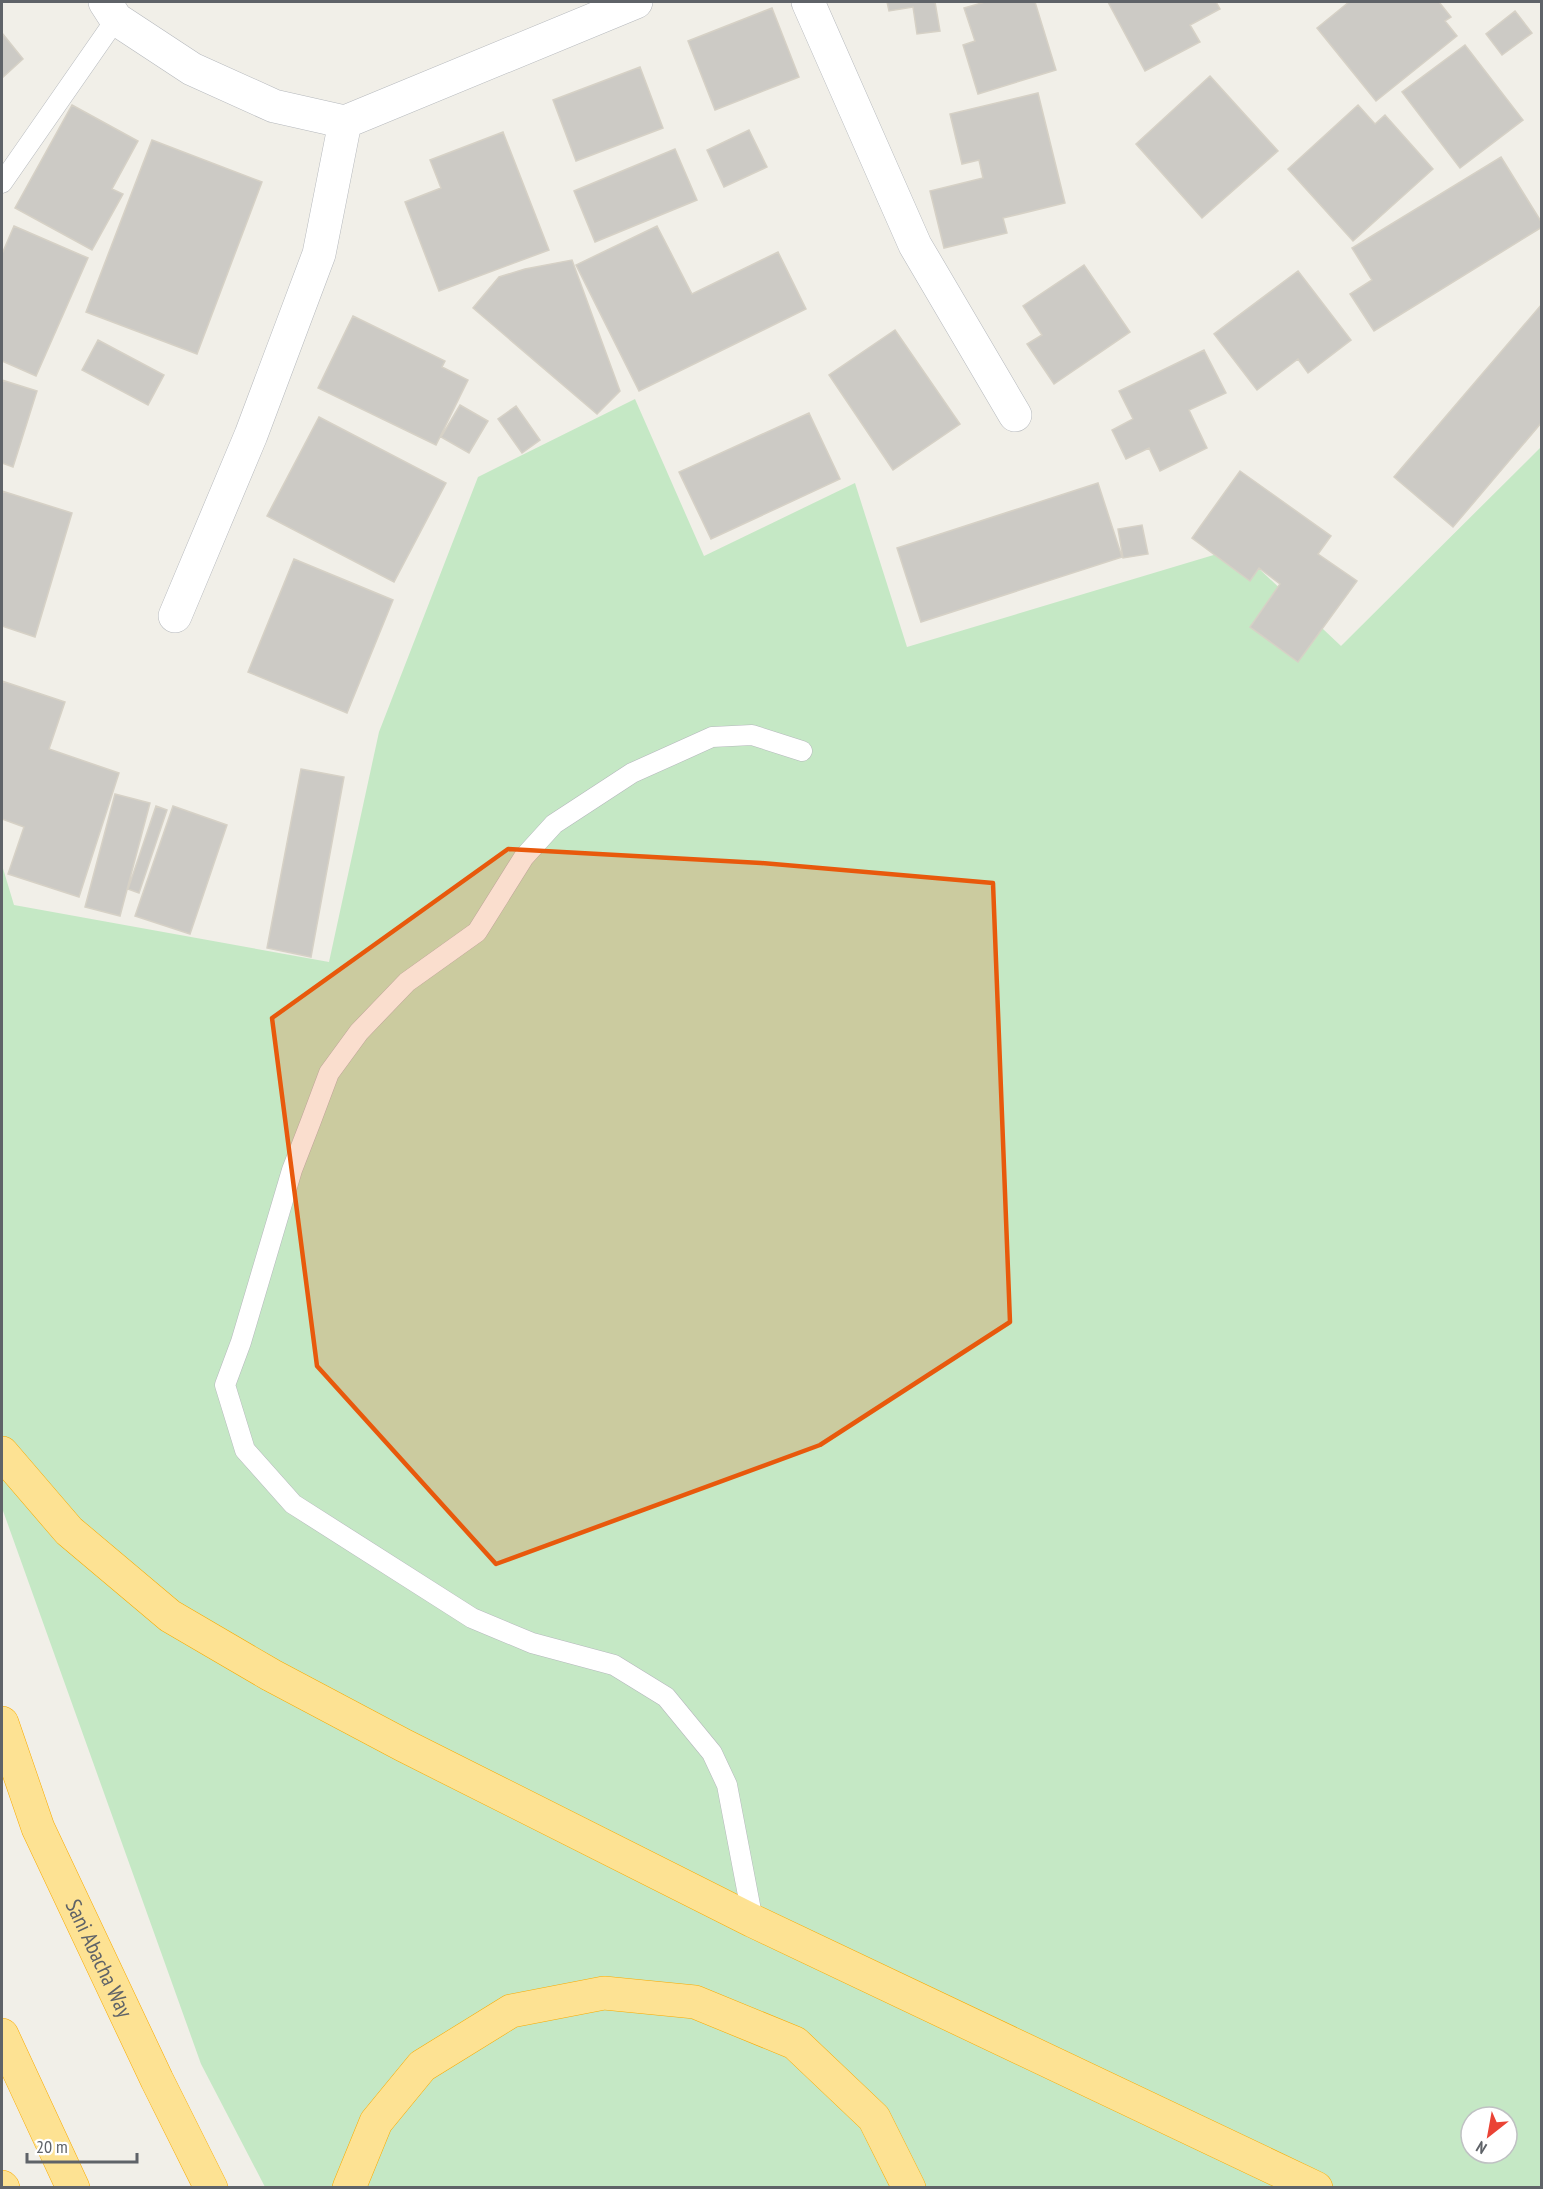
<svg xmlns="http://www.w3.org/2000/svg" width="1543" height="2189" viewBox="0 0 1543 2189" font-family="'PT Sans Narrow',sans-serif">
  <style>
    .green { fill: #c5e8c5; fill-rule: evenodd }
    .building { fill: #cccac5; stroke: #d6d1c6; stroke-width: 1.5 }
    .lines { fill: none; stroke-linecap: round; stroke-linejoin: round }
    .lane-casing { stroke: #b5b8bc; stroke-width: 21 }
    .street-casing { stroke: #b5b8bc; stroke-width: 34 }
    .highway-casing { stroke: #f9ab00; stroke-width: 34 }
    .lane { stroke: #fff; stroke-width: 20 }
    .street { stroke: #fff; stroke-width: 33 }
    .highway { stroke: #fde293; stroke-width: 33 }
    .marked { fill: #e8590c; fill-opacity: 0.2; stroke: #e8590c; stroke-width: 4.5; stroke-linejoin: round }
    .labels { text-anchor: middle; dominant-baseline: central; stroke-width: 4.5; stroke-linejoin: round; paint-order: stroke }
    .street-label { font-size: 22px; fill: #5f6368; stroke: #fff }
  </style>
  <rect width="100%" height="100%" fill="#f1efe8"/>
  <path class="green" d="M635 399 704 556 855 483 907 647 1237 548 1341 646 1541 447V2187H265L201 2064 2 1508V865L14 905 329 962 379 732 478 477ZM1471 2117H1507V2153H1471Z"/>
  <path class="building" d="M887 2H935L940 31 917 34 913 7 889 11Z
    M985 2H1035L1056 70 978 94 963 45 975 41 964 8Z
    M1108 2H1216L1220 9 1190 25 1200 42 1145 71Z
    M1349 2H1439L1451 17 1445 21 1457 36 1376 101 1317 28Z
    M772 8 799 77 715 110 688 41Z
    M1515 11 1532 33 1502 55 1486 34Z
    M2 33 23 59 2 78Z
    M1465 45 1523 120 1460 168 1402 92Z
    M640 67 663 128 576 161 553 100Z
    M1210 76 1278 151 1202 218 1136 144Z
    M1038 93 1065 203 1003 218 1007 233 944 248 930 191 983 178 979 160 962 164 950 114Z
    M72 105 138 141 112 189 123 194 92 250 15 208Z
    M1358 105 1375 124 1385 115 1433 169 1353 241 1288 169Z
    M749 130 767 167 724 187 707 150Z
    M503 132 549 250 439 291 405 202 441 188 430 160Z
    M152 140 262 182 197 354 86 312Z
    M675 149 697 200 595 242 574 191Z
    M1501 157 1542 223V227L1374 331 1350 294 1372 280 1352 248Z
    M14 226 88 258 36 376 2 361V254Z
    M657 226 692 294 778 252 806 309 639 391 576 265Z
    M572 260 620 391 597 414 473 308 499 277 525 269Z
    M1084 265 1130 332 1054 384 1027 344 1042 335 1023 306Z
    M1298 271 1351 340 1308 373 1298 359 1257 390 1214 334Z
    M1542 304V422L1453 527 1394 477Z
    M353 316 445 361 442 367 468 380 436 445 318 388Z
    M895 330 960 424 893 470 829 375Z
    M98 340 164 375 148 405 82 370Z
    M1204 350 1226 393 1189 410 1207 448 1160 471 1149 448 1126 459 1112 430 1133 419 1119 391Z
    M2 380 37 391 13 467 2 463Z
    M460 405 488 421 469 453 441 437Z
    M516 406 540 440 522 453 498 419Z
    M809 413 840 479 711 539 679 472Z
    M319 417 446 483 394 582 267 516Z
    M1240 471 1331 536 1318 554 1357 581 1298 662 1250 627 1280 584 1259 568 1250 581 1192 538Z
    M1098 483 1122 557 921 622 897 548Z
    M2 491 72 513 35 637 2 626Z
    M1142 525 1148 554 1123 558 1118 529Z
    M294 559 393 600 347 713 248 672Z
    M2 681 65 702 49 749 119 773 79 897 8 874 24 827 2 819Z
    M301 769 344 777 311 957 267 948Z
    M115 794 150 803 120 916 85 907Z
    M156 806 167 810 139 893 128 889Z
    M173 806 227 825 190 934 135 916Z"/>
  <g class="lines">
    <defs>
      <path id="lane" d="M2 183 116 19
        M753 1921 727 1785 712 1753 666 1697 614 1665 532 1643 472 1618 293 1504 245 1450 225 1385 241 1342 292 1170 311 1121 329 1073 359 1032 407 982 477 932 524 857 554 824 632 773 712 737 752 735 802 751"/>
      <path id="street" d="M105 2 116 19 192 69 274 106 345 122 636 2
        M808 2 915 245 1015 415
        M175 616 251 435 319 254 345 122"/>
      <g id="highway">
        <path d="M2 1453 69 1531 170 1616 271 1675 403 1745 753 1921 1316 2188"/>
        <path id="s1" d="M2 1723 38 1828 157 2080 211 2188"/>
        <path d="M2 2035 73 2188"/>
        <path d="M2 2187 3 2188"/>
        <path d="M349 2188 376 2122 422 2066 511 2011 604 1993 695 2002 795 2043 874 2118 909 2188"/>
      </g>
    </defs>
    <use href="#lane" class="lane-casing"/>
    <use href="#street" class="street-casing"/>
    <use href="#highway" class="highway-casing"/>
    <use href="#lane" class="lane"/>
    <use href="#street" class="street"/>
    <use href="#highway" class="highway"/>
  </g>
  <path class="marked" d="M508 849 761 863 993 883 1010 1322 820 1445 496 1564 317 1366 272 1018Z"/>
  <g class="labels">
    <g class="street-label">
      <text stroke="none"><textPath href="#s1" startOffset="255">Sani Abacha Way</textPath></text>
    </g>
  </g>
  <rect width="1543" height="2189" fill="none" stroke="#5f6368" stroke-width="6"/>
  <g transform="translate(1489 2135) rotate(211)"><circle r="28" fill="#ffffff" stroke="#bfc1c3" stroke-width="1.5"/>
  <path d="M0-4.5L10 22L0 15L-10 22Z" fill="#ea4335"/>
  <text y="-9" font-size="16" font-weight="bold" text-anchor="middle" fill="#5f6368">N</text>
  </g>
  <path d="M27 2153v9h110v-9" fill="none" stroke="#5f6368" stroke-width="3"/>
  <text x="36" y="2153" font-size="18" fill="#5f6368" stroke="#ffffff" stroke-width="4.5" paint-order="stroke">20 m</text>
</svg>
